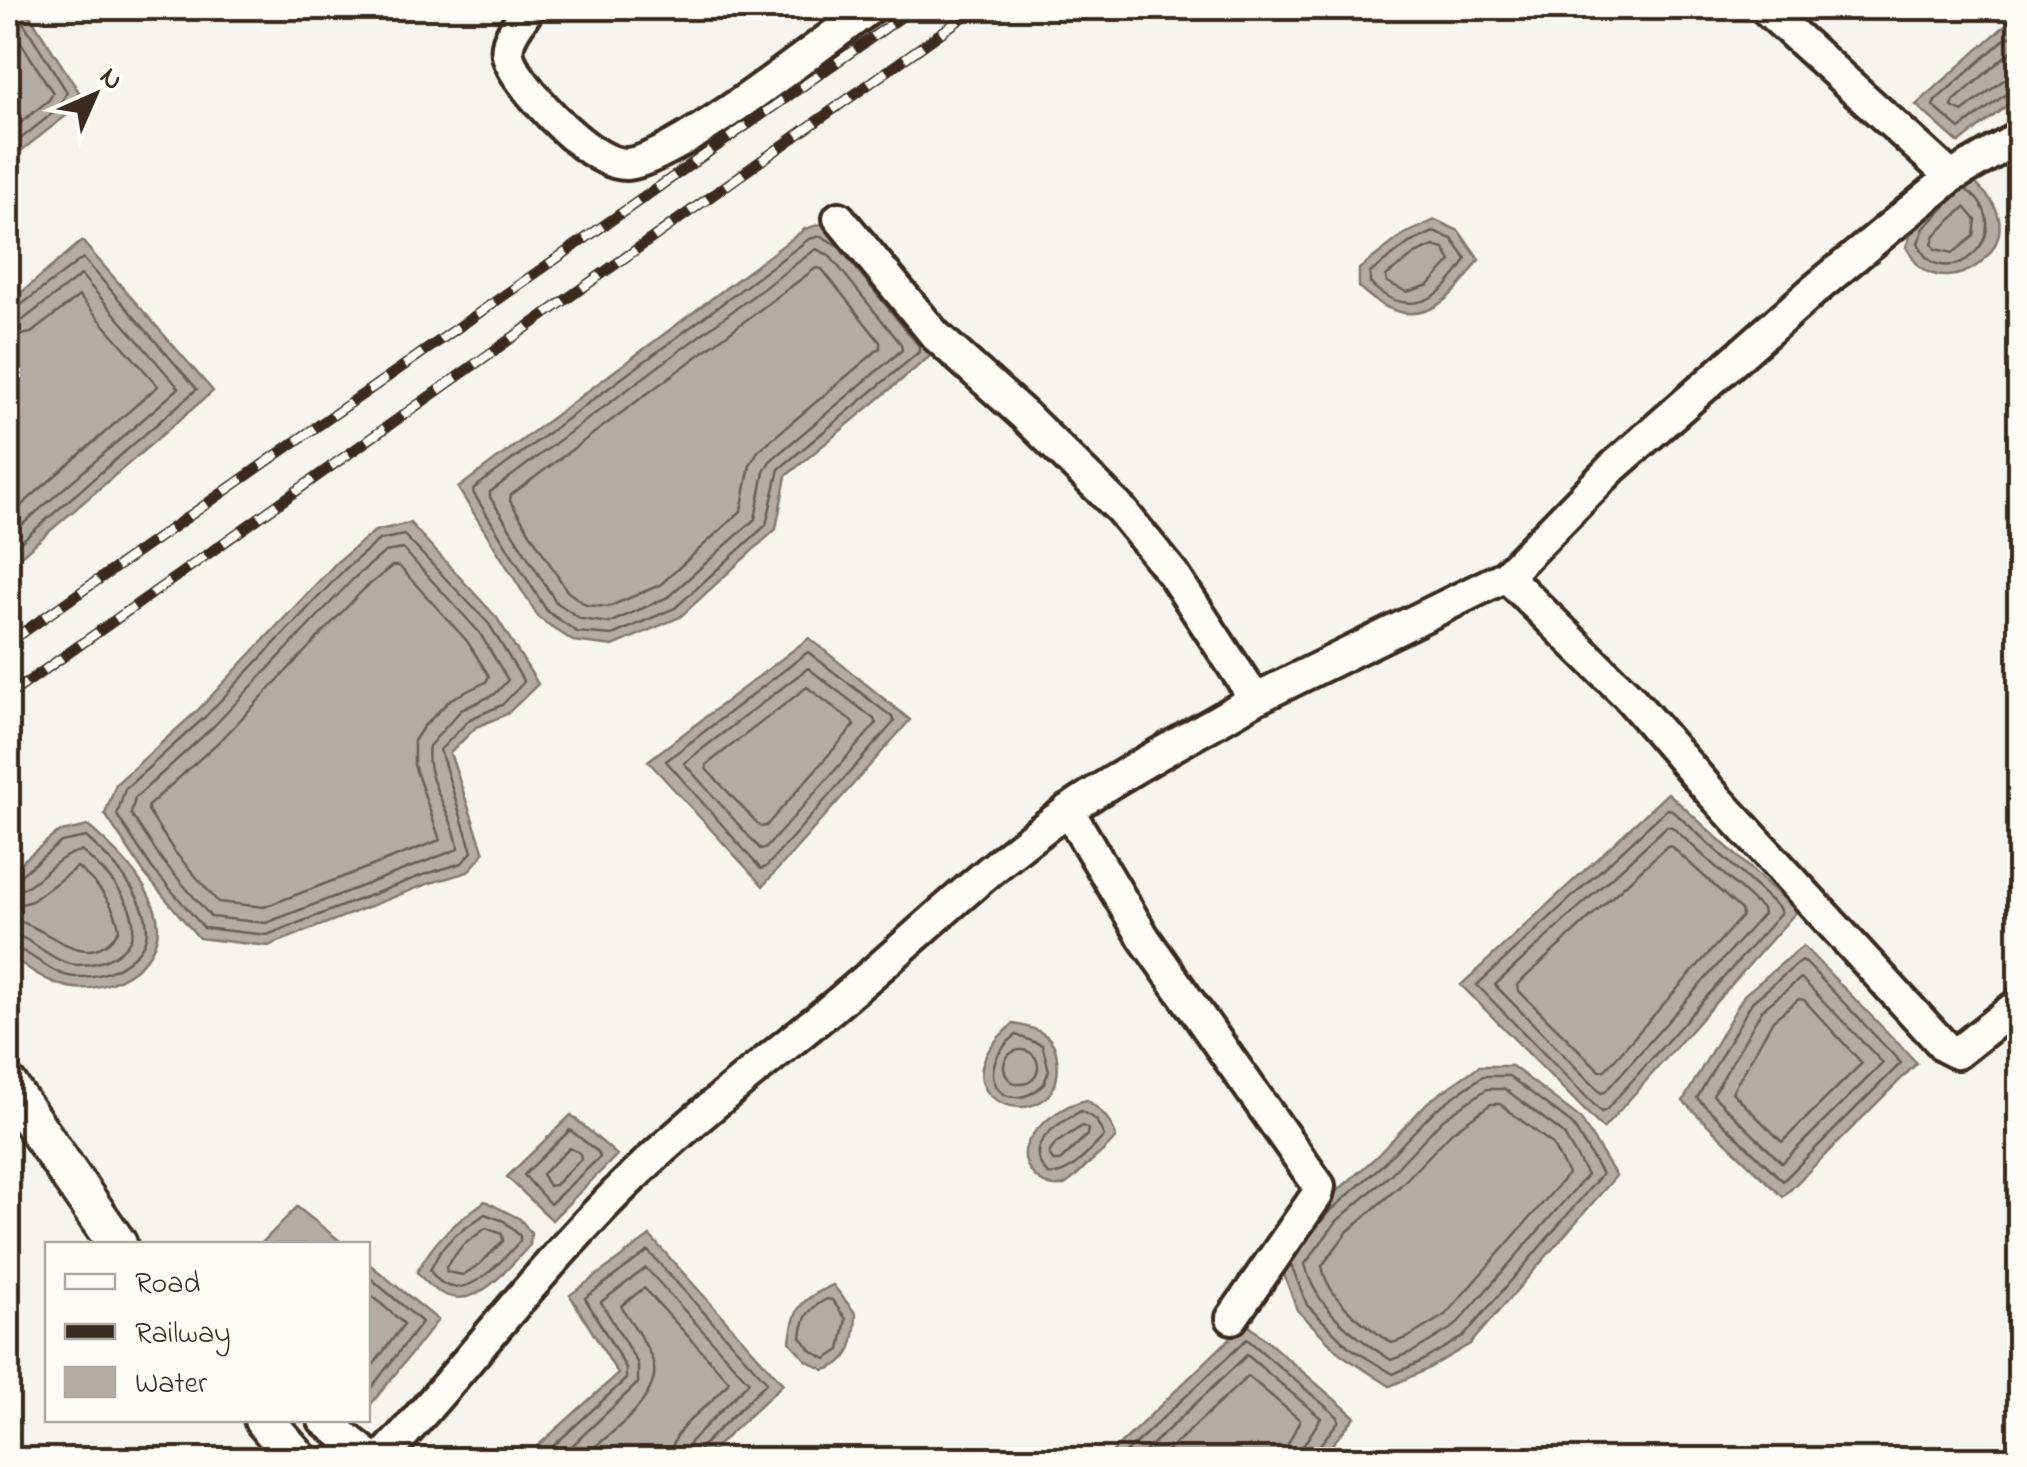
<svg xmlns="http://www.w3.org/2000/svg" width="2027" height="1467" viewBox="0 0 2027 1467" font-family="'Indie Flower',sans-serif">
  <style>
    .water { fill: #b4aca4; stroke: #84786e; stroke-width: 2.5 }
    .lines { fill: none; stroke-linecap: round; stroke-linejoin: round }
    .shore { stroke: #6b5e54; stroke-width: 2.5 }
    .minor-casing { stroke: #3b2a1e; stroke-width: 38 }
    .major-casing { stroke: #3b2a1e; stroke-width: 45 }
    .minor { stroke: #fdfcf7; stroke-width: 30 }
    .major { stroke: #fdfcf7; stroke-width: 38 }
    .rail-casing { stroke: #3b2a1e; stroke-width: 11 }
    .rail { stroke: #fdfcf7; stroke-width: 8; stroke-dasharray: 22; stroke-linecap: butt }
  </style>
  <rect width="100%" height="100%" fill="#f5f4ee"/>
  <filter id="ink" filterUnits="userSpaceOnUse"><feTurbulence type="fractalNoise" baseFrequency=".01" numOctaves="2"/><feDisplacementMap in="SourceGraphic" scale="20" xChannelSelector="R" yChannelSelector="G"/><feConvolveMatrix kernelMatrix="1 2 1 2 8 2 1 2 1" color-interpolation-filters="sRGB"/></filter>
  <g filter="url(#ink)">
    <path class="water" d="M8 8H25L79 92 67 115 8 161Z
      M2010 21 2019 31V96L1959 143 1916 105Z
      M1968 176C1979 187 1992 198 1997 212 2013 253 1953 296 1919 266 1914 261 1910 253 1906 247L1915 223Z
      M1435 220 1459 231 1479 260C1445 312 1409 335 1359 287V269L1404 234Z
      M821 224 843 236 936 351 786 476 776 529 680 617 613 646 573 641 539 618 458 488 805 229Z
      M82 241 213 391 8 567V304Z
      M410 523 497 618 538 684 507 714 476 727 450 753 484 853 468 872 427 884 268 946 199 938 144 873 105 814 116 784 198 710 337 562 375 531Z
      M809 638 910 720 763 886 648 761Z
      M1668 793 1797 911 1603 1129 1461 985Z
      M88 826C114 849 143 875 155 910 172 959 112 996 68 987 46 982 26 967 8 954V873L57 833Z
      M1803 946 1917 1063 1783 1197 1683 1101 1744 995Z
      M1013 1024C1031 1027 1052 1032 1056 1052 1075 1148 916 1105 1013 1024Z
      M1479 1066H1512L1580 1118 1616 1176 1470 1344 1424 1371 1390 1386 1342 1355 1297 1310 1279 1261 1320 1206 1375 1158 1428 1102Z
      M1087 1100C1101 1111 1111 1119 1116 1137 1108 1148 1098 1155 1088 1164 1080 1171 1073 1181 1064 1185 1044 1192 1019 1167 1026 1147 1034 1125 1065 1104 1087 1100Z
      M571 1115 617 1155 552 1220 507 1177Z
      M485 1201 520 1219 531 1233 530 1245C494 1283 462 1327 417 1272 436 1237 454 1224 485 1201Z
      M297 1207 344 1244H261Z
      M650 1236 783 1384 703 1459H523L618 1374 570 1295Z
      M368 1263 438 1320 368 1408Z
      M833 1285 856 1314C855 1340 852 1364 824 1370L806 1360 790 1342C794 1306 801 1300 833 1285Z
      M1246 1323 1355 1417 1320 1459 1104 1460Z"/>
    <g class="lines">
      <path class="shore" d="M8 22 53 93 49 100 8 133
        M2020 37H2007L1935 101 1933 106 1960 129 2010 91 2020 89
        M2020 49 2011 51 1954 101 1952 107 1962 112 2005 79 2020 76
        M8 149 59 108 67 92 19 16 17 8
        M1960 192 1924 228 1918 243C1941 302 2027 231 1965 189
        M1965 207 1976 220 1974 236 1953 253 1935 249 1932 243 1935 235Z
        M1434 232 1452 239 1466 259C1462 269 1454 276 1447 285 1422 311 1393 307 1370 283V273L1409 243Z
        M821 236 837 245 919 346V352L779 469 766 525 675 608 612 635 577 632 547 611 474 494 473 489 809 239Z
        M1434 246 1444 249 1451 261 1429 285 1407 292 1387 282 1386 276 1415 254Z
        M816 249 829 255 901 344 902 350 770 461 764 472 755 519 668 597 609 623 581 619 556 602 490 497V492Z
        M816 268 822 269 880 342V348L758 451 750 465 741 511 660 585 608 607 586 605 567 591 510 501 511 495Z
        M8 311 17 308 83 258 197 389 8 553
        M8 323 23 320 81 275 179 388 8 537
        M8 338 31 333 79 296 158 386 8 517
        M404 535 489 624 524 682 502 705 470 719 440 750 472 852 462 863 423 875 267 935 204 928 152 868 117 815 125 789 205 717 344 570 379 540Z
        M403 549 479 632 508 680 495 694 461 710 429 746C423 781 455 815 458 849L266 923 211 917 162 860 131 814 135 798 214 726 353 579 385 552Z
        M392 566H399L467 641 489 676 486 682 451 699 423 727 414 741V765L440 840 264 907 218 902 174 851 148 811V806L225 736 363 590Z
        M808 652 892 717 894 722 766 867 761 869 666 761Z
        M808 668 874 719 876 724 766 848 761 850 684 763Z
        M807 687 852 721 854 726 766 826 761 827 707 770 706 765Z
        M1667 809 1672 810 1779 908 1781 913 1606 1110 1601 1112 1477 985Z
        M1667 826 1672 827 1762 909 1763 914 1605 1092 1601 1093 1495 985Z
        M1667 846 1672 847 1741 910 1742 916 1605 1070 1600 1071 1518 990 1517 985Z
        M8 880 17 878 61 842 86 837C113 861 174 923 133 957 116 972 99 977 77 977 50 977 32 949 8 947
        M8 893C37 890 52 856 81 851 107 871 156 922 121 951 109 961 93 965 77 965 50 963 33 936 8 934
        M8 908 32 901 77 867C95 881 117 906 119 930 86 980 45 921 8 919
        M1801 961 1806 963 1901 1063 1783 1181 1697 1098 1752 1002Z
        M1801 978 1883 1063 1782 1163 1713 1095 1762 1010Z
        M1799 999 1804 1000 1862 1063 1782 1142 1732 1092 1773 1020Z
        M1016 1035 1042 1045 1049 1070 1044 1084C1006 1121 967 1073 1016 1035Z
        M1004 1067a17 17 0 1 1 34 0a17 17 0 1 1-34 0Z
        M1487 1089H1505L1563 1133 1587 1175 1455 1326 1414 1351 1391 1360C1354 1336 1315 1308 1305 1264L1337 1221 1391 1174 1443 1119Z
        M1491 1104H1500L1552 1144 1568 1174 1445 1315 1407 1338 1392 1343C1364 1325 1328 1300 1322 1266L1348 1231 1401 1185 1453 1131Z
        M1081 1111 1096 1120 1104 1136C1090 1151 1068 1178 1048 1174 1020 1145 1056 1125 1081 1111Z
        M1082 1126 1088 1129 1087 1135 1060 1161H1053L1049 1153 1056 1143Z
        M570 1130 598 1152 600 1157 550 1204 524 1175Z
        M570 1148 580 1153 581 1159 555 1185 549 1186 542 1174Z
        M485 1214 504 1221 520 1236V1241C498 1265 457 1313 430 1270L441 1250 454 1236Z
        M486 1228 502 1234 503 1241 480 1264 463 1275 447 1272 446 1267 462 1246Z
        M1291 1264 1307 1305 1349 1347 1393 1374 1420 1362 1464 1336 1602 1174 1572 1124 1509 1076H1483L1435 1110 1382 1165 1328 1213 1309 1237
        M368 1276 422 1322 368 1392
        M368 1292 404 1324 368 1372
        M827 1299 832 1300 846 1319 840 1350 826 1359 812 1351 801 1337C803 1317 809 1308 827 1299Z
        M538 1460 626 1379V1368L585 1298 648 1251 767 1382 700 1448 697 1460
        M557 1460 638 1383V1364L601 1302 646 1268 749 1382 690 1442 685 1460
        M579 1460C604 1438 664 1399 653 1362 647 1342 631 1324 621 1306L644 1288 729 1381C712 1409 671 1422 670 1460
        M1118 1460 1247 1339 1338 1417V1422L1315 1451 1313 1460
        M1136 1460 1247 1355 1321 1418 1303 1446 1301 1460
        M1158 1460 1248 1376 1300 1420 1288 1444 1286 1460"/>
      <defs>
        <path id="minor" d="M529 8C501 48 499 52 531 93 550 116 596 165 627 164 674 161 824 41 870 8
          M1765 8 1951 177
          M839 218 935 335 1024 415 1121 510 1173 574 1255 699 1506 576 1628 696 1709 790 1945 1047 1957 1053 2020 1003
          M1506 576 1613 467 1813 291 1951 177 2020 137
          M1068 810 1144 938 1319 1186 1317 1195 1232 1318
          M324 1420 374 1460
          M380 1460C455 1381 520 1293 595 1215 660 1145 737 1085 811 1025 898 956 975 876 1066 812 1126 770 1193 736 1255 699"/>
        <path id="major" d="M8 1086 117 1244
          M264 1420 299 1460"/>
      </defs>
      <use href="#minor" class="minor-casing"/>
      <use href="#major" class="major-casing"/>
      <use href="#minor" class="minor"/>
      <use href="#major" class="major"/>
      <defs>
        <path id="rail" d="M8 643 914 8
          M8 696 976 8"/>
      </defs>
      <use href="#rail" class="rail-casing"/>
      <use href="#rail" class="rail"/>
    </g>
  </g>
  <rect width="2027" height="1467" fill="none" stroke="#fdfcf7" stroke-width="40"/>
  <rect x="20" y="20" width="1987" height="1427" fill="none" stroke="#3b2a1e" stroke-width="4" filter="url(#ink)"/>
  <rect x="45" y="1242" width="325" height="180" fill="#fdfcf7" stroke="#afa8a0" stroke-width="2.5"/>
  <rect x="65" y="1274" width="50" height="15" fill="#fdfcf7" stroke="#afa8a0" stroke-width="2.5"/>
  <text x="135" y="1292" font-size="30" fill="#3b2a1e">Road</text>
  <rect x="65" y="1324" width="50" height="15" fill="#3b2a1e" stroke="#afa8a0" stroke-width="2.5"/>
  <text x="135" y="1342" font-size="30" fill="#3b2a1e">Railway</text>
  <rect x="65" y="1367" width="50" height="30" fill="#b4aca4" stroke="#afa8a0" stroke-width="2.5"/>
  <text x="135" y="1392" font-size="30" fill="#3b2a1e">Water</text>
  <g transform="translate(95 95) rotate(45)" stroke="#fdfcf7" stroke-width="8" paint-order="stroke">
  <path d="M0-8L18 38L0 25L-18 38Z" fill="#3b2a1e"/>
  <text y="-15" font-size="28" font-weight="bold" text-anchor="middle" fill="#3b2a1e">N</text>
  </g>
</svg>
